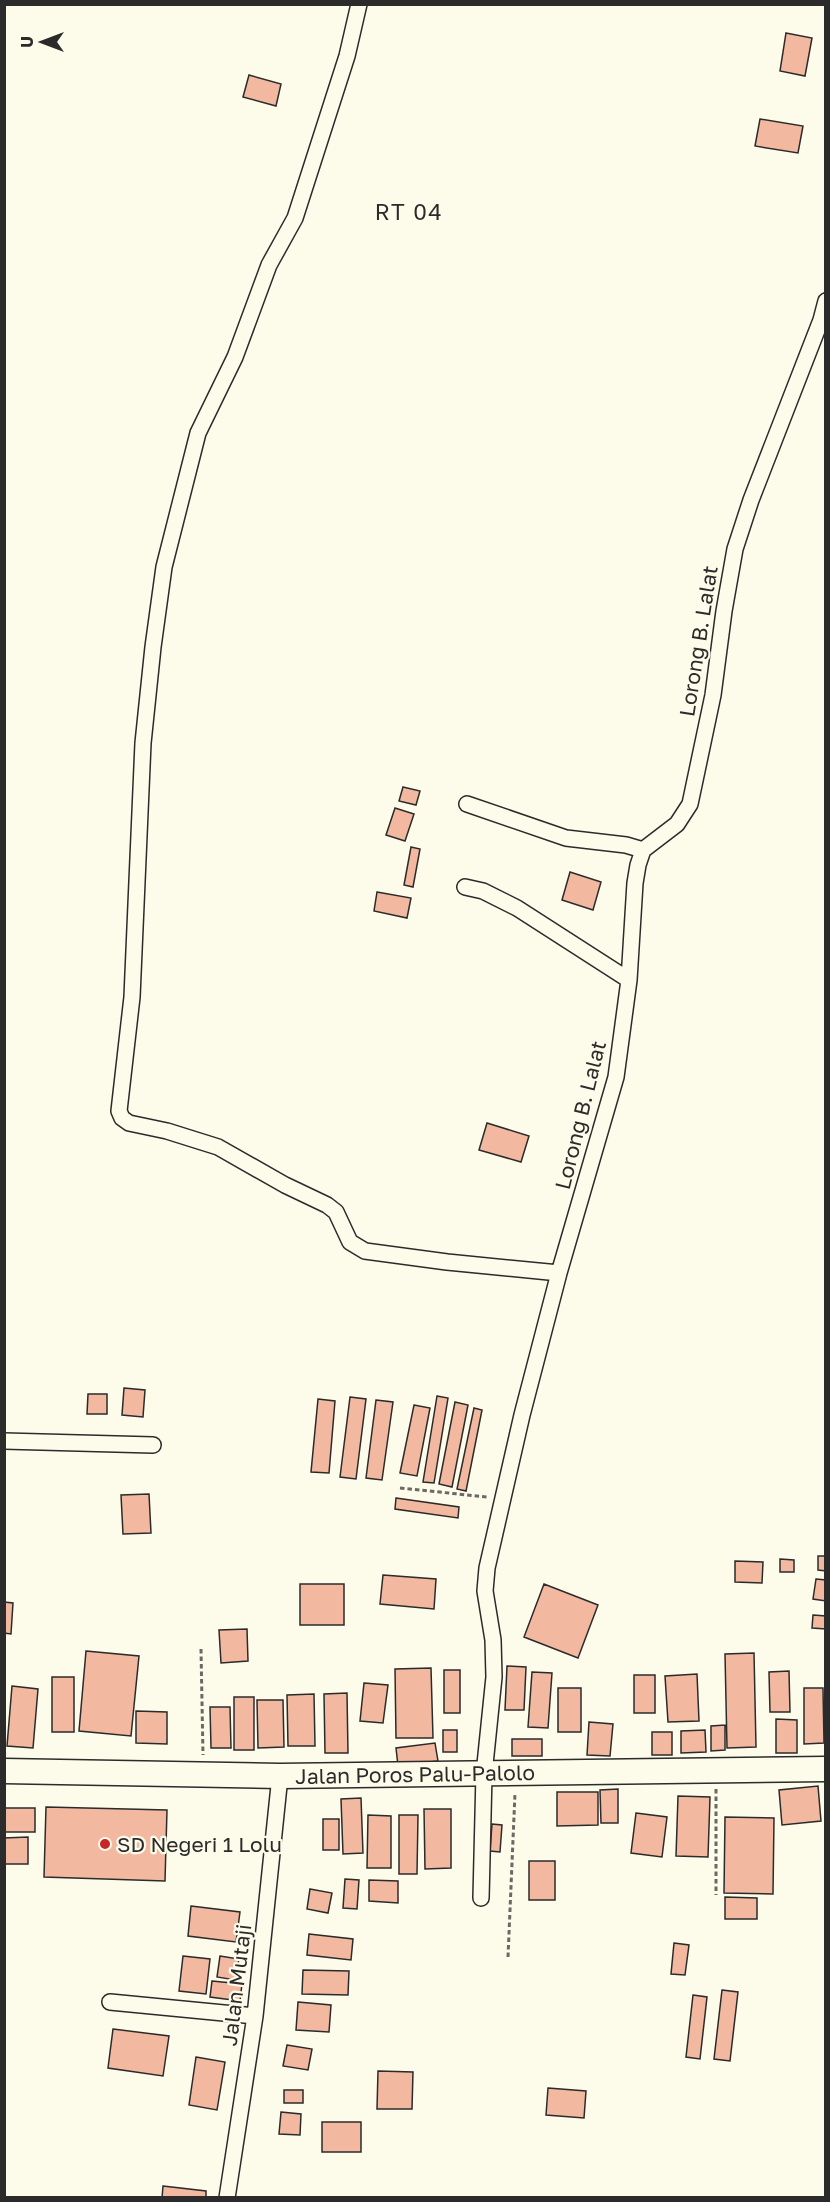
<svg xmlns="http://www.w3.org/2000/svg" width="830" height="2202" viewBox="0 0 830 2202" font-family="'Golos Text',sans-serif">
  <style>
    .building { fill: #f2b8a0; stroke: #2b2b2b; stroke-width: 1.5 }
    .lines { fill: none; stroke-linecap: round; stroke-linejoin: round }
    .street-casing { stroke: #2b2b2b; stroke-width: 18 }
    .primary-casing { stroke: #2b2b2b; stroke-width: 27 }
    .path { stroke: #6a6964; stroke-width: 3; stroke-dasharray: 4.5 3; stroke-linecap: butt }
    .street { stroke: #fdfbea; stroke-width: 15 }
    .primary { stroke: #fdfbea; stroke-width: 24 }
    .poi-dot { fill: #c62828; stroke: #fdfbea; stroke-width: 2 }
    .labels { text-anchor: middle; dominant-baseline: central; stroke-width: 4.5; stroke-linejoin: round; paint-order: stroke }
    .street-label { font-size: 21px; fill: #2b2b2b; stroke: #fdfbea }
    .poi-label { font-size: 21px; fill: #2b2b2b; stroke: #fdfbea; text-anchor: start }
    .neighbourhood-label { font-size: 22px; letter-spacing: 1.5px; fill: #2b2b2b; stroke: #fdfbea }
  </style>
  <rect width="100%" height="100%" fill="#fdfbea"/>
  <path class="building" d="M786 33 812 38 805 76 780 71Z
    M249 75 281 84 276 106 243 97Z
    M760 119 803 126 798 153 755 146Z
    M403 787 420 791 416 805 399 801Z
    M395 808 414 814 405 841 386 835Z
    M411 847 420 849 413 887 404 885Z
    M570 872 601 882 593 910 562 900Z
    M377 892 411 898 407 918 374 911Z
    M487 1123 529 1136 521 1162 479 1150Z
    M124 1388 145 1390 143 1417 122 1415Z
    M88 1394H107V1414H87Z
    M437 1396 448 1398 434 1483 423 1482Z
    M350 1397 366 1399 356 1479 340 1477Z
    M318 1399 335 1401 329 1473 311 1472Z
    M376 1400 393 1402 382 1480 366 1478Z
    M455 1402 468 1405 452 1487 439 1484Z
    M414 1405 430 1408 417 1476 400 1473Z
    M474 1408 482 1410 466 1491 457 1489Z
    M149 1494 151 1533 123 1534 121 1495Z
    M396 1498 459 1507 458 1518 395 1509Z
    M818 1556H826V1571L818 1570Z
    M780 1559 794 1560V1572H780Z
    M735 1561 763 1562 762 1583 735 1582Z
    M383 1575 436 1579 434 1609 380 1604Z
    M816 1579 826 1580V1601L813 1599Z
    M300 1584H344V1625H300Z
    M544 1584 598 1605 578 1658 524 1637Z
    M4 1602 13 1603 11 1634 4 1633Z
    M813 1615 826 1616V1629L812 1628Z
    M247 1629 248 1661 221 1663 219 1630Z
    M86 1651 139 1656 131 1736 79 1731Z
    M754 1653 756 1747 727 1748 725 1654Z
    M507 1666 526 1667 524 1710H505Z
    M431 1668 433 1738H396L395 1669Z
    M444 1670H460V1713H444Z
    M789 1671 790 1712H770L769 1672Z
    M532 1672 552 1673 548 1728 528 1727Z
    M697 1674 699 1721 668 1722 665 1676Z
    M634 1675H655V1713H634Z
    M52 1677H74V1732H52Z
    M364 1683 388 1685 383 1723 360 1721Z
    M12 1686 38 1689 33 1748 7 1746Z
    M558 1688H581V1732H558Z
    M804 1688H823L824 1743 804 1744Z
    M347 1693 348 1753H325L324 1694Z
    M314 1694 315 1746H288L287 1695Z
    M234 1697H254V1750H234Z
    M257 1700H283L284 1747 258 1748Z
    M210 1707H230L231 1748H211Z
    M136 1711 167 1712V1744L136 1743Z
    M776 1719 797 1720V1753H776Z
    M589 1722 613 1724 610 1756 587 1755Z
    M725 1725V1750L711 1751V1726Z
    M443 1730H457V1752H443Z
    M705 1730 706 1752 681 1753V1731Z
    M652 1732H672V1755H652Z
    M512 1739H542V1756H512Z
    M435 1743 438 1761 398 1766 396 1748Z
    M818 1786 821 1821 782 1825 779 1790Z
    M618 1789V1823H601L600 1790Z
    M557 1792H598V1825L557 1826Z
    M678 1796 710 1797 708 1857 676 1856Z
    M361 1798 363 1853 343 1854 341 1799Z
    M46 1807 167 1810 165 1881 44 1877Z
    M4 1808H35V1832H4Z
    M424 1809H451V1868L425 1869Z
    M636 1813 667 1817 662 1857 631 1853Z
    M368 1815 391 1816V1868H367Z
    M399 1815H418L417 1874H399Z
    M725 1817 774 1818 773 1894 724 1893Z
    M323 1819H339V1850H323Z
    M492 1824 502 1825 500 1852 490 1851Z
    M28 1837V1864H4V1838Z
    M529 1861H555V1900H529Z
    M345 1879 359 1880 357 1909 343 1908Z
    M369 1880 398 1881V1903L369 1901Z
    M310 1889 332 1893 328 1913 307 1909Z
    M725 1897 757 1898V1919H725Z
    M191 1906 240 1912 236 1942 188 1936Z
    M309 1934 353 1939 351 1960 307 1955Z
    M674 1943 689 1945 685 1975 671 1974Z
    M183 1956 210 1959 206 1994 179 1991Z
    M220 1956 239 1959 235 1980 217 1977Z
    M303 1970 349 1971 348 1995 302 1994Z
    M212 1981 242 1984 240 2001 210 1997Z
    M722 1990 738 1992 730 2061 714 2059Z
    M693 1995 707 1997 700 2059 686 2057Z
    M298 2002 331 2005 329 2032 296 2030Z
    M113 2029 169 2036 163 2076 108 2068Z
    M287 2045 312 2049 308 2070 283 2066Z
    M196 2057 225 2062 217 2110 189 2105Z
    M378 2071 413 2072 412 2109H377Z
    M548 2088 586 2091 584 2118 546 2115Z
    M284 2090H303V2103H284Z
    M281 2112 301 2114 300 2135 279 2134Z
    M322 2122H361V2152H322Z
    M163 2186 206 2191V2198H162Z"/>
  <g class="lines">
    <defs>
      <path id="street" d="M359 4 347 56 295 218 269 265 235 357 198 433 164 567 153 647 143 743 132 997 119 1111 122 1118 129 1123 167 1131 218 1147 285 1185 327 1205 336 1212 350 1242 365 1251 447 1262 559 1273
        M467 804 566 838 626 845 643 850
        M465 887 483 891 517 908 629 980
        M4 1441 153 1445
        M481 1898 484 1774 494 1677 493 1640 485 1591 487 1568 522 1415 559 1273 616 1077 629 980 635 883 638 865 643 850 677 824 690 804 713 695 724 611 735 549 751 500 821 320 826 301
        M110 2002 255 2016
        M227 2198 255 2016 280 1776"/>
      <path id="primary" d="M4 1771 280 1776 826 1769"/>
    </defs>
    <use href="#street" class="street-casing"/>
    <use href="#primary" class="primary-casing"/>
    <path class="path" d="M400 1488 487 1497
      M201 1649 203 1755
      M716 1789V1895
      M508 1957 515 1793"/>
    <use href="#street" class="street"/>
    <use href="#primary" class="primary"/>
  </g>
  <circle class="poi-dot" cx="105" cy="1844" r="6"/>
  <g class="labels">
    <g class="street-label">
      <text transform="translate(698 641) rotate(-81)">Lorong B. Lalat</text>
      <text transform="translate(580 1115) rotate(-76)">Lorong B. Lalat</text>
      <text transform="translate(415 1774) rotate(-1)">Jalan Poros Palu-Palolo</text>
      <text transform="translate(236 1985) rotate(-83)">Jalan Mutaji</text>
    </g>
    <g class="poi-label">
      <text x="117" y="1844">SD Negeri 1 Lolu</text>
    </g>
    <g class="neighbourhood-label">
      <text x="409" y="211">RT 04</text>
    </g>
  </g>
  <rect width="830" height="2202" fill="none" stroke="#2b2b2b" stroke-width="12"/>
  <g transform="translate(42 42) rotate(270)" stroke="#fdfbea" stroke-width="4.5" paint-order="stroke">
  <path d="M0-4.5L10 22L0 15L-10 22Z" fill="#2b2b2b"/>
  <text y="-9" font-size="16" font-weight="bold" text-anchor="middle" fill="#2b2b2b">U</text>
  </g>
</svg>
